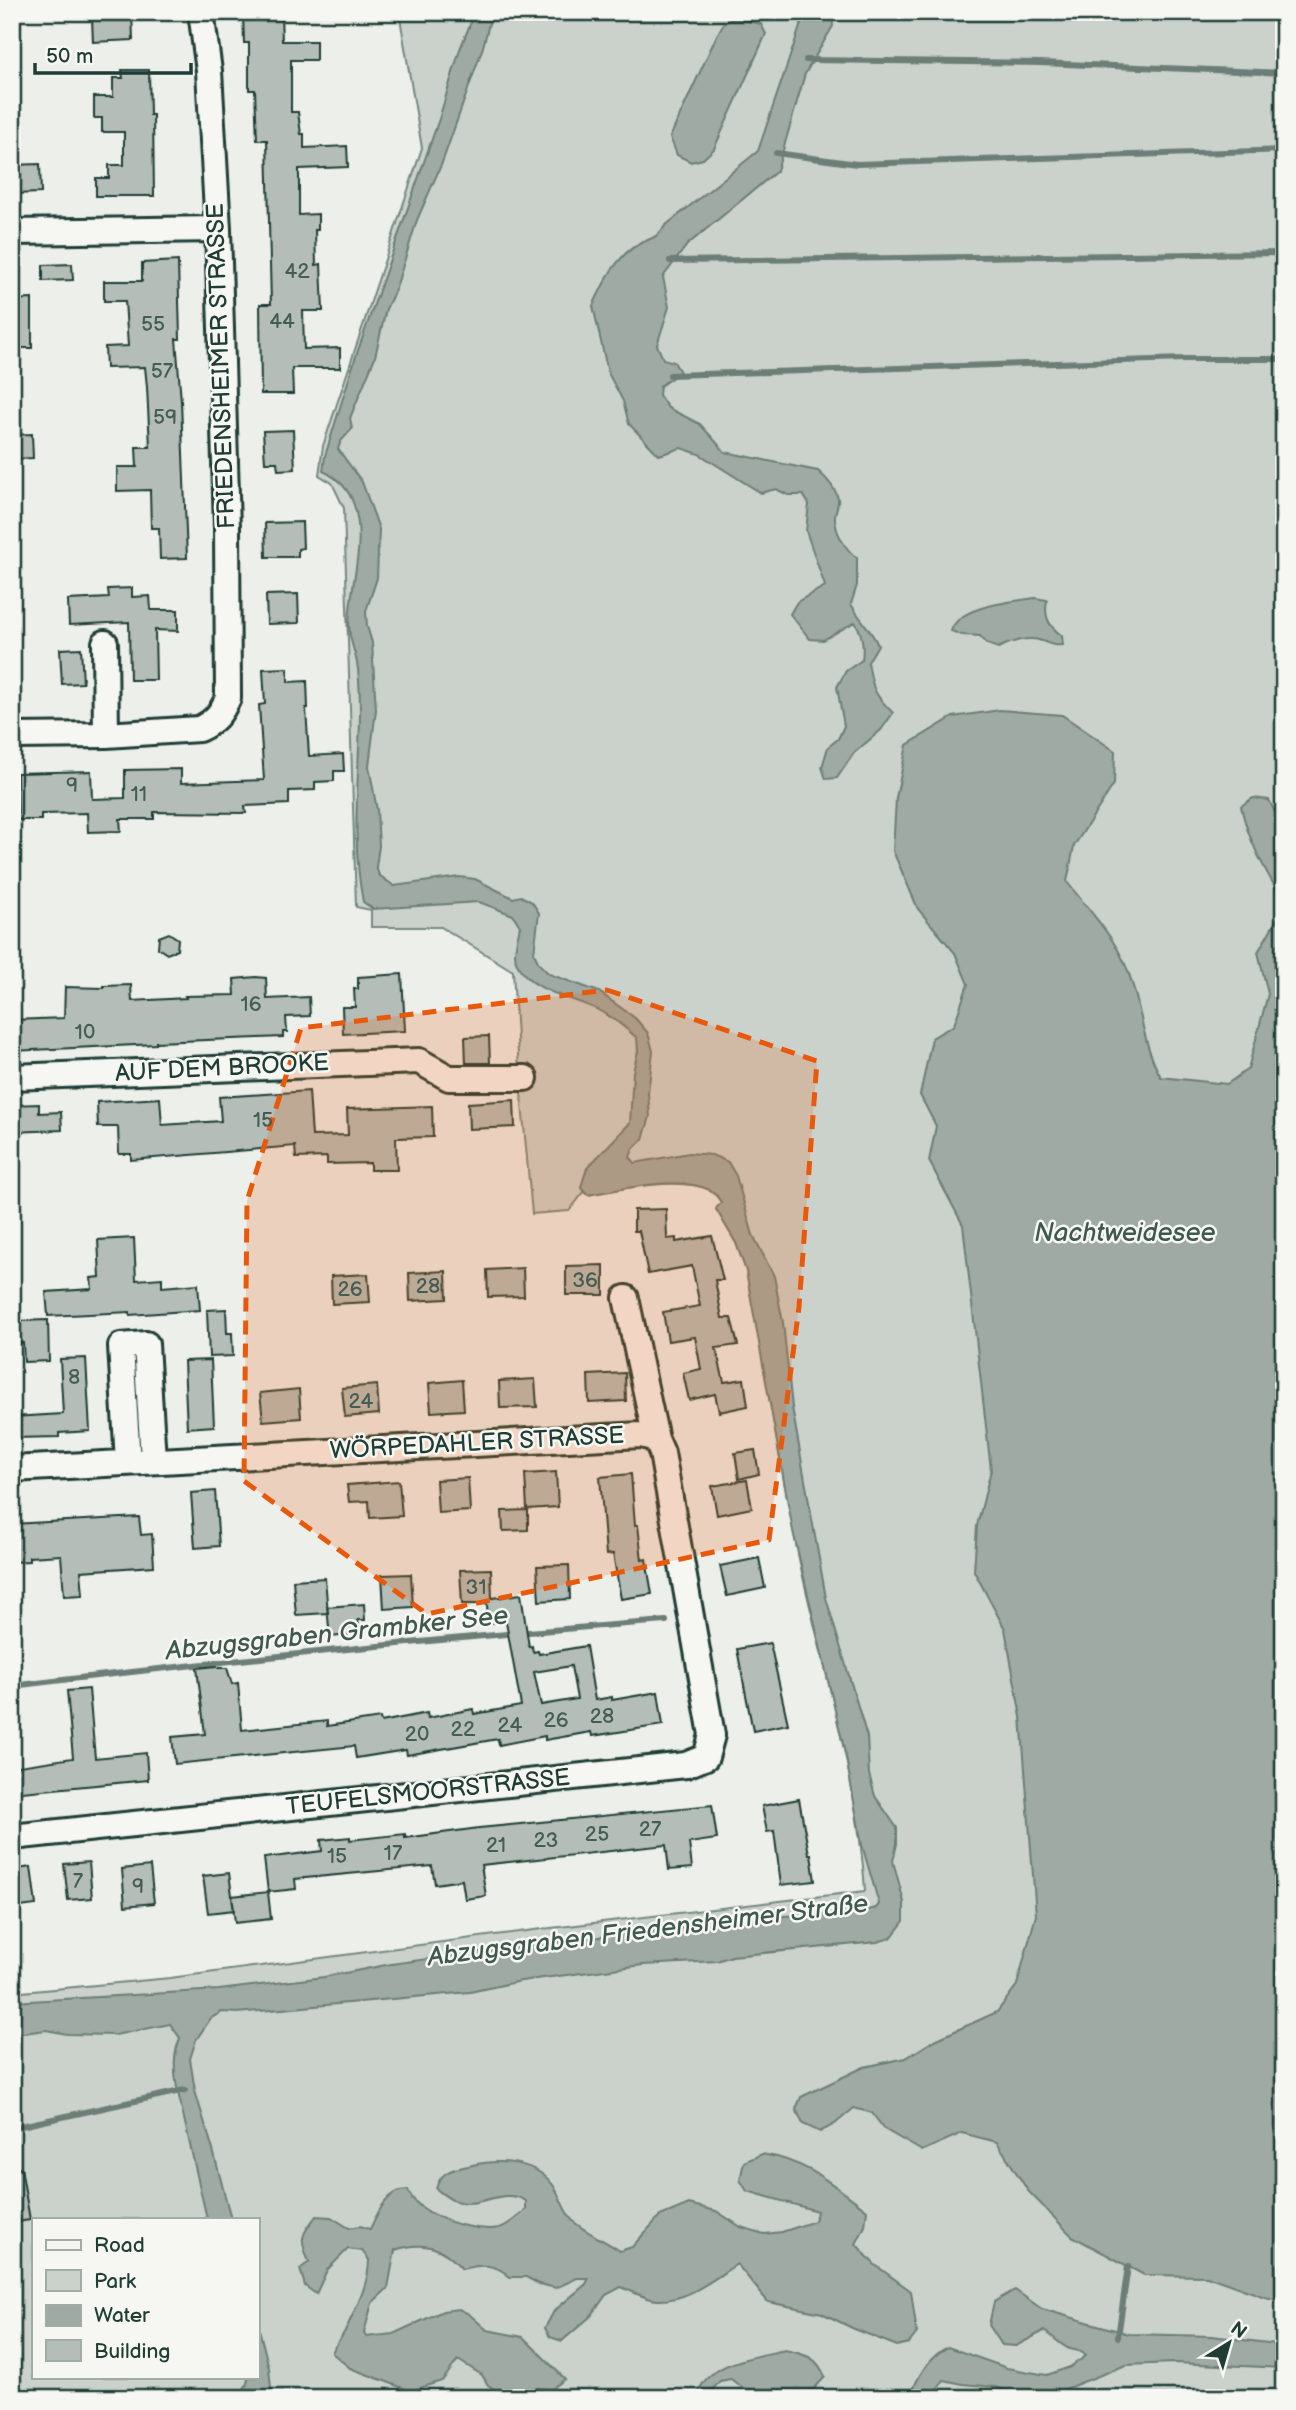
<svg xmlns="http://www.w3.org/2000/svg" width="1296" height="2410" viewBox="0 0 1296 2410" font-family="'Balsamiq Sans',sans-serif">
  <style>
    .green { fill: #cbd2cc; stroke: #758880; stroke-width: 2; fill-rule: evenodd }
    .water { fill: #9faaa4; stroke: #6c7e77; stroke-width: 2 }
    .lines { fill: none; stroke-linecap: round; stroke-linejoin: round }
    .stream { stroke: #6c7e77; stroke-width: 6 }
    .building { fill: #b4bdb8; stroke: #1f3d34; stroke-width: 2; fill-rule: evenodd }
    .minor-casing { stroke: #1f3d34; stroke-width: 30 }
    .minor { stroke: #f6f6f2; stroke-width: 24 }
    .marked { fill: #e8590c; fill-opacity: 0.2; stroke: #e8590c; stroke-width: 5; stroke-dasharray: 14 9; stroke-linejoin: round }
    .labels { text-anchor: middle; dominant-baseline: central; stroke-width: 5; stroke-linejoin: round; paint-order: stroke }
    .number-label { font-size: 21px; fill: #445d55 }
    .street-label { font-size: 24px; fill: #1f3d34; stroke: #f6f6f2 }
    .water-label { font-size: 26px; font-style: italic; fill: #3f5850; stroke: #f6f6f2 }
  </style>
  <rect width="100%" height="100%" fill="#edefea"/>
  <filter id="ink" filterUnits="userSpaceOnUse"><feTurbulence type="fractalNoise" baseFrequency=".0143" numOctaves="2"/><feDisplacementMap in="SourceGraphic" scale="14" xChannelSelector="R" yChannelSelector="G"/><feConvolveMatrix kernelMatrix="1 2 1 2 8 2 1 2 1" color-interpolation-filters="sRGB"/></filter>
  <g filter="url(#ink)">
    <path class="green" d="M399 12H1284V2398H12V1993L170 1978 534 1930 865 1891C858 1781 825 1675 801 1568 780 1470 766 1370 746 1271L736 1243 716 1209 721 1202C718 1198 714 1192 710 1190 680 1176 619 1189 588 1195L584 1192 569 1211 532 1214 519 1071 513 971 441 927H371V910L356 907 344 508 332 483 319 475 323 446 422 148ZM33 2219H257V2377H33Z"/>
    <path class="water" d="M475 12H492L483 47 442 163 417 220 396 288 386 309 375 357 350 418 352 429 341 441 338 449 362 482 379 529 377 578 366 611 367 626 372 643 376 710 369 766 377 810 379 846 376 867 379 875 394 886 459 877 475 879 513 898 521 896 532 902 539 913 534 953 539 964 549 974 599 992 635 1018 648 1033 653 1051 648 1093 650 1117 643 1139 633 1149 630 1157 635 1163 689 1153 712 1155 728 1162 736 1176 753 1235 774 1276 783 1323 792 1407 826 1598 867 1737 869 1774 875 1796 897 1828V1844L893 1861 904 1902V1921L891 1938 877 1942 732 1956 717 1961 643 1965 521 1981 470 1992 237 2013 222 2012 211 2018 196 2040 190 2059 195 2091 213 2150 231 2219H207L177 2088C174 2070 173 2055 180 2038L170 2024 115 2035 67 2034 46 2030 16 2034 12 2037V2002L219 1990 324 1977 391 1964 546 1943 783 1916 856 1913 876 1908 879 1904 862 1845 846 1757 793 1531 746 1271 736 1243 716 1209 721 1202C718 1198 715 1192 710 1190 678 1175 621 1189 588 1195L581 1187 587 1168 630 1123 633 1072 638 1051 637 1038C626 1028 615 1019 602 1012 575 997 532 994 517 964 512 954 518 937 520 926L513 915 479 902 373 909 363 902C351 841 359 777 360 716 360 699 360 679 357 663 355 651 349 639 349 626 349 587 367 544 354 505 349 489 338 478 323 471L325 456 355 359 439 119 460 49Z
      M805 12H832L833 26 805 74 777 171 687 245 663 277 669 307 657 345 663 359 674 362 680 372 660 386 659 395 668 408 700 424 725 452 818 471C826 478 835 487 838 498 839 503 836 510 835 515 834 531 845 549 857 558V585L851 604C860 620 870 628 878 645L868 662C873 690 873 693 893 713L881 730 854 753 837 778 826 779 822 767 828 747 838 739 844 726 837 687 846 671 862 660C864 646 863 634 855 622L823 640 810 639 790 614 797 602 825 586 806 531 809 504 803 495H788L776 489 761 493 699 454 681 448 659 455 629 424 623 401 608 373 593 306C603 284 616 256 639 244 652 237 655 240 665 226L758 151Z
      M734 18 761 24 766 34 714 149 703 159 691 162 677 155 670 137 717 35 724 23Z
      M1035 598 1047 600C1044 617 1048 625 1062 636L1063 645C1053 646 1051 644 1042 641 1029 636 1010 642 998 648L987 644 980 636 962 635 951 631C959 605 1012 602 1035 598Z
      M1000 710 1062 715 1115 751 1114 784 1074 846 1067 882C1092 914 1121 943 1132 983 1142 1014 1144 1048 1161 1077L1227 1084 1248 1069 1268 994 1258 952 1284 907V2301L1265 2297 1207 2276 1144 2275 1072 2236 1028 2191 997 2142 962 2133 922 2151 884 2129 872 2113 854 2108 835 2124 820 2132 803 2124 796 2109 801 2097 864 2067 906 2058 935 2040 997 2012 1017 1985 1036 1915 1021 1717 1005 1629 974 1571 977 1526 991 1470 963 1225 929 1161 936 1126 920 1095 932 1038 954 1025 968 984 955 953 918 909 893 851 896 798 907 745 953 717Z
      M1253 798 1269 800 1284 830V902C1266 872 1248 841 1241 806Z
      M762 2154C807 2161 832 2184 867 2210L865 2226 856 2244 874 2264 911 2291 917 2333 909 2343 897 2346 852 2328 822 2313 768 2302 737 2264C713 2279 687 2302 657 2300 645 2299 632 2291 621 2287L606 2295 591 2316 562 2341 550 2337 545 2328 554 2311 586 2284 589 2278H577L556 2288 539 2284 526 2277H510C495 2263 481 2264 462 2269 443 2246 424 2241 395 2250L388 2288 372 2303 364 2333 366 2337 393 2334 443 2311 459 2309 469 2314 487 2330 523 2337 565 2379 552 2389 537 2388 528 2398 505 2396 488 2385 482 2375 458 2360 442 2381 411 2391 350 2368 332 2353C335 2344 342 2338 346 2329 356 2308 369 2284 369 2260L362 2251 348 2249 327 2270 316 2294 305 2286 300 2269 309 2262C299 2238 301 2236 316 2216L331 2217 349 2228 360 2226 370 2229C378 2212 388 2189 408 2190 417 2216 473 2233 499 2228 508 2226 518 2216 526 2210V2201C503 2186 478 2210 455 2201 448 2199 442 2193 436 2189 440 2172 452 2169 468 2166 496 2159 534 2159 553 2185 561 2196 563 2212 574 2222 587 2233 606 2241 620 2251L632 2247 660 2216 689 2204 716 2211 741 2227 764 2234 782 2232 815 2221 817 2211 747 2191 740 2180 744 2162Z
      M1015 2290 1042 2309 1129 2334 1212 2336 1284 2345V2368L1175 2363 1126 2365 1055 2393 1027 2398 995 2387 963 2384 944 2380 936 2390 932 2398H910C917 2377 928 2357 948 2347L1007 2368 1047 2375 1070 2367 1086 2356C1080 2350 1078 2351 1070 2349 1061 2346 1053 2336 1044 2331L1016 2346 1002 2345 989 2325 994 2302Z
      M257 2321 269 2368 272 2398H230C241 2394 248 2388 248 2377H257Z
      M785 2350C806 2355 817 2356 825 2377L809 2394C778 2394 756 2402 731 2379L720 2381 712 2390V2398H698C700 2363 759 2356 785 2350Z"/>
    <g class="lines">
      <path class="stream" d="M806 60 1040 63 1284 73
        M776 153 857 164 1284 150
        M670 261 1284 253
        M670 375 1185 359H1284
        M12 1686C230 1660 448 1637 666 1621
        M12 2128 185 2090
        M1118 2337 1128 2266"/>
    </g>
    <path class="building" d="M100 12H132L133 40 93 42 92 19 101 18Z
      M271 12V14H281L282 41H316V60H291V112H298L301 134H304V148L347 146 348 167 299 169V215L318 214V230H315L316 265 321 264 323 311H303L304 349 340 348V368H292L293 394H261L260 304H271L267 140H257L255 90H249V43H244L243 13Z
      M122 70H149L150 115H153L154 196H96V178H109V165H124V132H102V118H94V97H113V78H123Z
      M40 164 41 193 12 194V165Z
      M178 261 180 339H176L181 401 187 558 160 559 159 528H151L150 490 117 491V467H137L136 447H150L147 387 145 367 106 368 105 347 128 346 125 301H104V281H142V263Z
      M72 264 73 280 43 281V265Z
      M32 299V348H12V300Z
      M293 430 295 469 278 470 277 462H265L263 431Z
      M32 434 33 458 12 459V435Z
      M302 522 303 548 298 549V557H266L265 523Z
      M132 588V597L150 596 151 610H178V631L155 630 156 680H130L129 622 69 625 68 600 109 598 108 589Z
      M298 594 299 623 267 624 266 595Z
      M81 648 83 683 62 684 60 649Z
      M288 668V682L307 681 308 708H306L309 756 343 754 344 771H334V781L315 782V790L289 791V804L245 806 246 813 154 812V819H120L121 831 88 832 87 813 41 814V820H18L17 773 91 771 92 799 125 798V770L181 769V783L264 780 259 705 265 704 263 669Z
      M169 933 178 939 177 950 167 954 158 948 159 937Z
      M402 974 405 1031 343 1034 342 1007H355L354 989H358V977Z
      M256 977 266 978 267 999 309 997 310 1016 286 1017 287 1032H283V1037L156 1042V1044L12 1051V1020L64 1018 65 987 104 988V986L131 985 132 1001 186 998 185 996 235 995 234 979Z
      M489 1036 490 1063H466L465 1037Z
      M309 1091 312 1136 348 1135 347 1109 432 1106 433 1137 396 1138 397 1170H370V1163L327 1164V1157L296 1158 295 1146 131 1160V1154H119L118 1127H98L97 1102 160 1098 162 1125 221 1121 219 1097Z
      M514 1100 515 1127 469 1129 468 1103Z
      M39 1104V1113L61 1112 62 1130 12 1132V1105Z
      M666 1209 667 1239 676 1238V1242L712 1236 723 1280H715L722 1318H731L738 1345 716 1348 724 1382 744 1379 748 1406 719 1412 715 1394 689 1400 683 1373 701 1369 695 1337 668 1341 663 1312 700 1306 692 1266 648 1274 639 1231H634V1210Z
      M134 1238 136 1280 162 1278V1287L198 1284 200 1310 130 1315V1312L48 1316 46 1292 92 1289 91 1278 100 1277 98 1240Z
      M604 1265V1295H566V1266Z
      M523 1268 524 1296 488 1297 487 1270Z
      M446 1271 447 1299 410 1301 409 1273Z
      M368 1274 370 1302 332 1304 331 1276Z
      M226 1309 227 1333H232L233 1356 209 1357 207 1310Z
      M48 1320 49 1361 24 1362 23 1343H15V1321Z
      M86 1358 90 1431 59 1433V1437L12 1438V1417L63 1414 60 1359Z
      M211 1360 214 1426 187 1428 184 1361Z
      M625 1373 626 1401 589 1403 588 1375Z
      M535 1379 537 1407 500 1408 499 1381Z
      M462 1380 464 1410 431 1412 429 1383Z
      M377 1385 379 1414 345 1417 342 1388Z
      M299 1389 301 1418 263 1421 260 1393Z
      M755 1450 759 1474 739 1479 735 1453Z
      M556 1472 558 1507 527 1509 525 1474Z
      M631 1474 635 1525H638L642 1560 646 1559 652 1594 621 1599 613 1554 606 1555 600 1477Z
      M468 1478 470 1511 438 1513 436 1480Z
      M747 1480 752 1508 717 1515 712 1486Z
      M399 1481 402 1516 370 1518 369 1501 349 1502 347 1485Z
      M215 1491 219 1546 195 1548 191 1493Z
      M528 1510V1530L503 1531 502 1511Z
      M139 1517 141 1535 152 1534 154 1566 81 1571 83 1595 64 1596 61 1555 29 1557V1561L13 1562 12 1524Z
      M759 1558 765 1588 727 1596 720 1566Z
      M569 1565 570 1599 539 1601 537 1566Z
      M491 1569 492 1598 521 1594 529 1647 532 1646 533 1652 538 1651 539 1654 586 1646 595 1700 612 1697V1700L658 1692 663 1725 592 1736 591 1732 545 1740V1736L499 1745 498 1739 407 1755 406 1750 356 1758 354 1746 175 1764 172 1737 205 1734 197 1668 217 1666 218 1668H227L232 1684 238 1683 242 1730 327 1721V1726L380 1718 381 1722 427 1713 428 1718 473 1709 474 1714 521 1706 506 1622 488 1623 487 1604H462L460 1570ZM571 1666 577 1699 541 1705 534 1672Z
      M411 1574 413 1607 384 1609 382 1575Z
      M325 1578 328 1613 296 1615 293 1580Z
      M364 1604 365 1620H358L360 1634 330 1637 327 1607Z
      M770 1643 788 1724 753 1731 737 1649Z
      M89 1689 95 1758 146 1753 148 1780 12 1793V1767L73 1758 67 1691Z
      M799 1799 809 1854H811L815 1881 781 1885 774 1831 767 1832 762 1806Z
      M712 1805 717 1839 689 1843 692 1868 669 1870 666 1845 481 1865 486 1896 465 1899 462 1880 435 1884 432 1866 295 1879 296 1889 268 1892 264 1858 322 1851 321 1840 350 1837V1840L405 1834V1838L479 1828Z
      M89 1862 92 1898 68 1900 64 1864Z
      M150 1866 154 1903 125 1906 122 1869Z
      M31 1867 36 1905 12 1908V1870Z
      M229 1873 234 1910 208 1913 203 1876Z
      M268 1892 271 1919 235 1923 232 1896Z
      M21 2168 30 2220 12 2223V2169Z"/>
    <g class="lines">
      <defs>
        <path id="minor" d="M12 232 218 229
          M105 643 106 735
          M12 736 106 735 199 729C214 722 221 714 228 698L227 528 218 229 209 71 201 12
          M12 1077 419 1061 449 1078H525
          M626 1298 656 1439
          M128 1462 121 1346 146 1344 153 1460
          M12 1469 641 1435 656 1439 662 1453 712 1735 706 1757 686 1765 12 1837"/>
      </defs>
      <use href="#minor" class="minor-casing"/>
      <use href="#minor" class="minor"/>
    </g>
  </g>
  <path class="marked" d="M607 990 817 1061 799 1307 769 1540 427 1614 244 1481 247 1201 301 1028Z"/>
  <g class="labels">
    <g class="number-label">
      <text x="297" y="271">42</text>
      <text x="282" y="321">44</text>
      <text x="153" y="324">55</text>
      <text x="162" y="371">57</text>
      <text x="165" y="417">59</text>
      <text x="72" y="785">9</text>
      <text x="139" y="794">11</text>
      <text x="251" y="1004">16</text>
      <text x="85" y="1032">10</text>
      <text x="263" y="1120">15</text>
      <text x="585" y="1280">36</text>
      <text x="428" y="1286">28</text>
      <text x="350" y="1289">26</text>
      <text x="74" y="1377">8</text>
      <text x="361" y="1401">24</text>
      <text x="476" y="1587">31</text>
      <text x="602" y="1716">28</text>
      <text x="556" y="1720">26</text>
      <text x="510" y="1725">24</text>
      <text x="463" y="1729">22</text>
      <text x="417" y="1734">20</text>
      <text x="650" y="1829">27</text>
      <text x="597" y="1834">25</text>
      <text x="546" y="1840">23</text>
      <text x="496" y="1845">21</text>
      <text x="393" y="1853">17</text>
      <text x="337" y="1856">15</text>
      <text x="78" y="1881">7</text>
      <text x="138" y="1886">9</text>
    </g>
    <g class="street-label">
      <text transform="translate(221 366) rotate(-92)">FRIEDENSHEIMER STRASSE</text>
      <text transform="translate(222 1068) rotate(-3)">AUF DEM BROOKE</text>
      <text transform="translate(477 1443) rotate(-3)">WÖRPEDAHLER STRASSE</text>
      <text transform="translate(428 1792) rotate(-6)">TEUFELSMOORSTRASSE</text>
    </g>
    <g class="water-label">
      <text x="1125" y="1233">Nachtweidesee</text>
      <text transform="translate(337 1634) rotate(-6)">Abzugsgraben Grambker See</text>
      <text transform="translate(648 1931) rotate(-7)">Abzugsgraben Friedensheimer Straße</text>
    </g>
  </g>
  <rect width="1296" height="2410" fill="none" stroke="#f6f6f2" stroke-width="42"/>
  <rect x="21" y="21" width="1254" height="2368" fill="none" stroke="#1f3d34" stroke-width="2.5" filter="url(#ink)"/>
  <rect x="32" y="2218" width="228" height="161" fill="#f6f6f2" stroke="#a0aca6" stroke-width="2"/>
  <rect x="46" y="2240" width="35" height="10" fill="#f6f6f2" stroke="#a0aca6" stroke-width="2"/>
  <text x="94" y="2252" font-size="21" fill="#1f3d34">Road</text>
  <rect x="46" y="2270" width="35" height="21" fill="#cbd2cc" stroke="#a0aca6" stroke-width="2"/>
  <text x="94" y="2288" font-size="21" fill="#1f3d34">Park</text>
  <rect x="46" y="2305" width="35" height="21" fill="#9faaa4" stroke="#a0aca6" stroke-width="2"/>
  <text x="94" y="2322" font-size="21" fill="#1f3d34">Water</text>
  <rect x="46" y="2340" width="35" height="21" fill="#b4bdb8" stroke="#a0aca6" stroke-width="2"/>
  <text x="94" y="2358" font-size="21" fill="#1f3d34">Building</text>
  <g transform="translate(1229 2343) rotate(37)" stroke="#f6f6f2" stroke-width="5" paint-order="stroke">
  <path d="M0-5L12 26L0 18L-12 26Z" fill="#1f3d34"/>
  <text y="-10" font-size="19" font-weight="bold" text-anchor="middle" fill="#1f3d34">N</text>
  </g>
  <path d="M35 63v10h156v-10" fill="none" stroke="#1f3d34" stroke-width="3.5"/>
  <text x="46" y="63" font-size="21" fill="#1f3d34" stroke="#f6f6f2" stroke-width="5" paint-order="stroke">50 m</text>
</svg>
